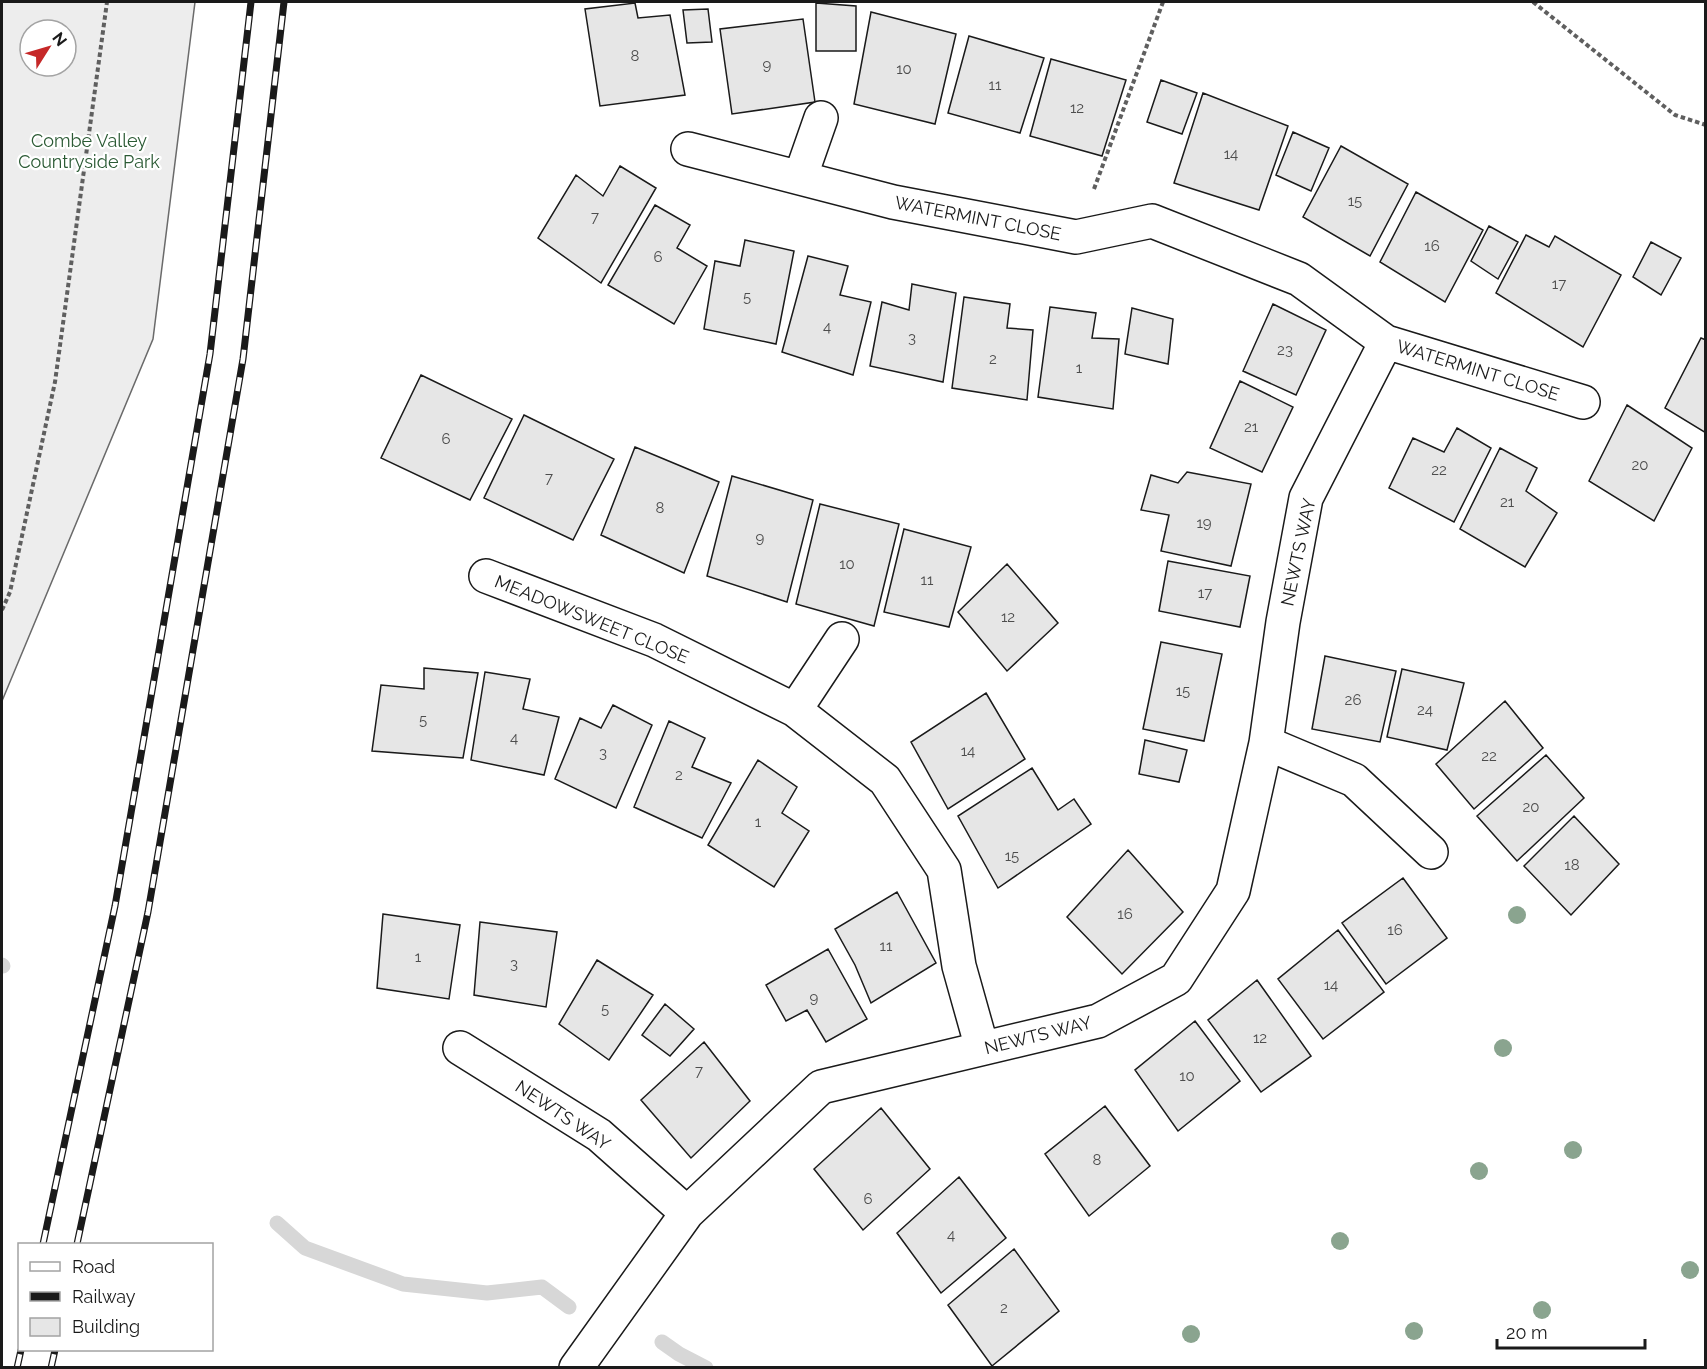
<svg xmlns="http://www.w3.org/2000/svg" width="1707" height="1369" viewBox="0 0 1707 1369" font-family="Raleway,sans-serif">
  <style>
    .built { fill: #ededed; stroke: #6a6a6a; stroke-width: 1.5; fill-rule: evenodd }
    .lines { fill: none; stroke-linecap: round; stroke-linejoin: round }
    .stream { stroke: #d7d7d7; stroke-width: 15 }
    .building { fill: #e6e6e6; stroke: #1a1a1a; stroke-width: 1.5 }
    .street-casing { stroke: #1a1a1a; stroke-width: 36 }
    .path { stroke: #5f5f5f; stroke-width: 4; stroke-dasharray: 4.5 3; stroke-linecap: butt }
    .street { stroke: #fff; stroke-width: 33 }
    .rail-casing { stroke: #1a1a1a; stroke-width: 7 }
    .rail { stroke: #fff; stroke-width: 4.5; stroke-dasharray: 14; stroke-linecap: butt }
    .tree { fill: #8aa48f }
    .labels { text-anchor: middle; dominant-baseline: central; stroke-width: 4.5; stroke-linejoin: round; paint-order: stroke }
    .number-label { font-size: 15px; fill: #4d4d4d }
    .park-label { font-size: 18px; fill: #2b5a34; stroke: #fff }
    .street-label { font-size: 18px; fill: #1a1a1a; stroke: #fff }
  </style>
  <rect width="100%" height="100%" fill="#fff"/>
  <path class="built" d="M2 2H195L153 339 2 701ZM30 30H66V66H30Z"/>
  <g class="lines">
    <path class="stream" d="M2 965 3 966
      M277 1223 305 1248 403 1284 487 1293 542 1287 569 1307
      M662 1342 679 1354 706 1368"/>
  </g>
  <path class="building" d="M635 3 638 18 670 15 685 95 600 106 585 9Z
    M816 3 856 6V51H816Z
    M708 9 712 42 687 43 683 10Z
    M871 12 956 34 935 124 854 104Z
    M803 19 815 102 732 114 720 29Z
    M969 36 1044 58 1020 133 948 113Z
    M1051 59 1126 80 1102 156 1030 136Z
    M1161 80 1197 93 1182 134 1147 122Z
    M1203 93 1288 126 1259 210 1174 183Z
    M1293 132 1329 148 1311 191 1276 175Z
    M1341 146 1408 184 1370 256 1303 217Z
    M620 166 656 188 601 283 538 238 576 175 603 196Z
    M1416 192 1483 230 1445 302 1380 262Z
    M655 205 690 225 677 248 707 266 674 324 608 285Z
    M1489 226 1518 242 1498 279 1471 261Z
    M1526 235 1549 247 1555 236 1621 275 1583 347 1496 293Z
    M745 240 794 251 776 344 704 329 715 261 740 266Z
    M1651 242 1681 258 1661 295 1633 277Z
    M808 256 848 266 840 295 871 302 853 375 782 352Z
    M912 284 956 293 943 382 870 366 882 302 909 310Z
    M964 297 1010 304 1007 328 1033 330 1027 400 952 388Z
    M1273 304 1326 330 1296 395 1243 371Z
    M1050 307 1096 313 1092 338 1119 339 1113 409 1038 397Z
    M1132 308 1173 319 1168 364 1125 354Z
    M1701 338 1706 340V433L1665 408Z
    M421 375 512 419 470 500 381 458Z
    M1240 381 1293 407 1262 472 1210 448Z
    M1627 405 1692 448 1654 521 1589 481Z
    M524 415 614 459 573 540 484 498Z
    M1457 428 1491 448 1454 522 1389 488 1413 438 1444 452Z
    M635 447 719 482 684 573 601 535Z
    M1500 448 1537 468 1526 491 1557 513 1525 567 1460 529Z
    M1187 472 1251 484 1231 566 1161 551 1169 515 1141 510 1151 475 1178 483Z
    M732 476 813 500 787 602 707 576Z
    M820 504 899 524 874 626 796 604Z
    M904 529 971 547 949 627 884 612Z
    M1168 561 1250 576 1240 627 1159 611Z
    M1007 564 1058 623 1007 671 958 612Z
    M1161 642 1222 654 1204 741 1143 729Z
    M1325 656 1396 671 1380 742 1312 729Z
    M424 668 478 673 463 758 372 751 381 685 424 689Z
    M1402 669 1464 683 1447 750 1387 737Z
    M485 672 530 679 523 709 559 717 544 775 471 760Z
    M986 693 1025 759 948 809 911 742Z
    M1505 701 1543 748 1474 809 1436 764Z
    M613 705 652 725 616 808 555 779 580 718 601 728Z
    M669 721 705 738 692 767 731 783 702 838 634 807Z
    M1145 740 1187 750 1179 782 1139 774Z
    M1546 755 1584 798 1517 861 1477 816Z
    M758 760 797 787 782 813 809 831 774 887 708 845Z
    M1032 768 1058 810 1074 799 1091 824 998 888 958 816Z
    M1574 816 1619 864 1571 915 1524 866Z
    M1128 850 1183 912 1122 974 1067 917Z
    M1403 878 1447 938 1386 984 1342 923Z
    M897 892 936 963 871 1003 855 965 835 929Z
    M383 914 460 925 449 999 377 988Z
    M480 922 557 932 546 1007 474 995Z
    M1338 930 1384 992 1323 1039 1278 979Z
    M828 949 867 1019 826 1042 807 1010 786 1021 766 985Z
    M597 960 653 995 609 1060 559 1024Z
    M1257 980 1311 1056 1261 1092 1208 1020Z
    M665 1004 694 1029 670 1056 642 1035Z
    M1195 1021 1240 1081 1178 1131 1135 1070Z
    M704 1042 750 1101 691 1158 641 1100Z
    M1105 1106 1150 1166 1089 1216 1045 1154Z
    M881 1108 930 1169 863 1230 814 1169Z
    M959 1177 1006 1238 941 1293 897 1233Z
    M1014 1249 1059 1311 992 1366 948 1305Z"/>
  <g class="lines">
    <defs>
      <path id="street" d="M688 149 893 202 1076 237 1152 221 1299 279 1386 342 1583 402
        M800 178 821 118
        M486 576 654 640 795 710 885 780 944 870 959 966 982 1048
        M795 710 842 639
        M1266 743 1354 780 1431 852
        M460 1048 599 1135 687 1213
        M576 1368 687 1213 821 1087 1098 1021 1176 979 1233 891 1266 743 1283 622 1306 498 1386 342"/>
    </defs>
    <use href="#street" class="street-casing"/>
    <path class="path" d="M1533 2 1675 115 1706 125
      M1094 189 1163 2
      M2 610 10 592 55 382 107 2"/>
    <use href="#street" class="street"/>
    <defs>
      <path id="rail" d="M43 1244 115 906 210 354 251 2
        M77 1244 148 912 243 359 284 2
        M17 1368 21 1350
        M51 1368 55 1350"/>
    </defs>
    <use href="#rail" class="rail-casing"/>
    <use href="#rail" class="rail"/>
  </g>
  <g class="tree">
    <circle cx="1517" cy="915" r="9"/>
    <circle cx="1503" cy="1048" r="9"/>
    <circle cx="1573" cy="1150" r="9"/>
    <circle cx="1479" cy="1171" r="9"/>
    <circle cx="1340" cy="1241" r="9"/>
    <circle cx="1690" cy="1270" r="9"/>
    <circle cx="1542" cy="1310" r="9"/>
    <circle cx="1414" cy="1331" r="9"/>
    <circle cx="1191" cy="1334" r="9"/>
  </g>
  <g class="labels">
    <g class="number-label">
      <text x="635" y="56">8</text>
      <text x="767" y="65">9</text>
      <text x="904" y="69">10</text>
      <text x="995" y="85">11</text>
      <text x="1077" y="108">12</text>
      <text x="1231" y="154">14</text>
      <text x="1355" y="201">15</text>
      <text x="595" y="217">7</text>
      <text x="1432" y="246">16</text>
      <text x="658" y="257">6</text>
      <text x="1559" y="284">17</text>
      <text x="747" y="297">5</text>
      <text x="827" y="327">4</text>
      <text x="912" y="338">3</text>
      <text x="1285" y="350">23</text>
      <text x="993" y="359">2</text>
      <text x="1079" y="368">1</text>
      <text x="1251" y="427">21</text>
      <text x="446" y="439">6</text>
      <text x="1640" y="465">20</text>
      <text x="1439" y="470">22</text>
      <text x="549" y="478">7</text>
      <text x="1507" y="502">21</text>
      <text x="660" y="508">8</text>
      <text x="1204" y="523">19</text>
      <text x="760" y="538">9</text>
      <text x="847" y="564">10</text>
      <text x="927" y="580">11</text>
      <text x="1205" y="593">17</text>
      <text x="1008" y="617">12</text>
      <text x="1183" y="691">15</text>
      <text x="1353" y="700">26</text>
      <text x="1425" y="710">24</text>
      <text x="423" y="720">5</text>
      <text x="514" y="738">4</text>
      <text x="968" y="751">14</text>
      <text x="603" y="753">3</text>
      <text x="1489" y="756">22</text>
      <text x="679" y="775">2</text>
      <text x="1531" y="807">20</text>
      <text x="758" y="822">1</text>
      <text x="1012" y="856">15</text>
      <text x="1572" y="865">18</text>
      <text x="1125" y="914">16</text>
      <text x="1395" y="930">16</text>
      <text x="886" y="946">11</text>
      <text x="418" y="957">1</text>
      <text x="514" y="964">3</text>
      <text x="1331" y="985">14</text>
      <text x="814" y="998">9</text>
      <text x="605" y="1009">5</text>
      <text x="1260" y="1038">12</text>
      <text x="699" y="1071">7</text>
      <text x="1187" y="1076">10</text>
      <text x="1097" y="1160">8</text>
      <text x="868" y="1199">6</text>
      <text x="951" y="1235">4</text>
      <text x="1004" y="1308">2</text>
    </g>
    <g class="park-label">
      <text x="89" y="140">Combe Valley<tspan x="89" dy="21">Countryside Park</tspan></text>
    </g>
    <g class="street-label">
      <text transform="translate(978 218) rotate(11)">WATERMINT CLOSE</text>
      <text transform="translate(1478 370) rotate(17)">WATERMINT CLOSE</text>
      <text transform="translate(1298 552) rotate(-78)">NEWTS WAY</text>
      <text transform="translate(592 619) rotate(22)">MEADOWSWEET CLOSE</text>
      <text transform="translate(1038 1035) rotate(-14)">NEWTS WAY</text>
      <text transform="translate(563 1115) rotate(34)">NEWTS WAY</text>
    </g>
  </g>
  <rect width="1707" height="1369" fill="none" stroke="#1a1a1a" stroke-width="6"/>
  <rect x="18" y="1243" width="195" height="108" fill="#ffffff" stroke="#a3a3a3" stroke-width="1.5"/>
  <rect x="30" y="1262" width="30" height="9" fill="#ffffff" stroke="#a3a3a3" stroke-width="1.5"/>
  <text x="72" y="1273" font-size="18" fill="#1a1a1a">Road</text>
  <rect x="30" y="1292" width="30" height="9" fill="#1a1a1a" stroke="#a3a3a3" stroke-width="1.5"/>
  <text x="72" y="1303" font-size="18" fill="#1a1a1a">Railway</text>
  <rect x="30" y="1318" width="30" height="18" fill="#e6e6e6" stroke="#a3a3a3" stroke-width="1.5"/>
  <text x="72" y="1333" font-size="18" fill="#1a1a1a">Building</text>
  <g transform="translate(48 48) rotate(53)"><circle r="28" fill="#ffffff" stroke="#a3a3a3" stroke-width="1.5"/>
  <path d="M0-4.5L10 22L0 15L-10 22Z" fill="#c62828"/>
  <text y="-9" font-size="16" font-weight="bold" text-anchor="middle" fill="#1a1a1a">N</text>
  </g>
  <path d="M1497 1339v9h148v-9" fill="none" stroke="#1a1a1a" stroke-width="3"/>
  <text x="1506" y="1339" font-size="18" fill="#1a1a1a" stroke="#ffffff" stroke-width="4.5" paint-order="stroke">20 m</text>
</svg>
